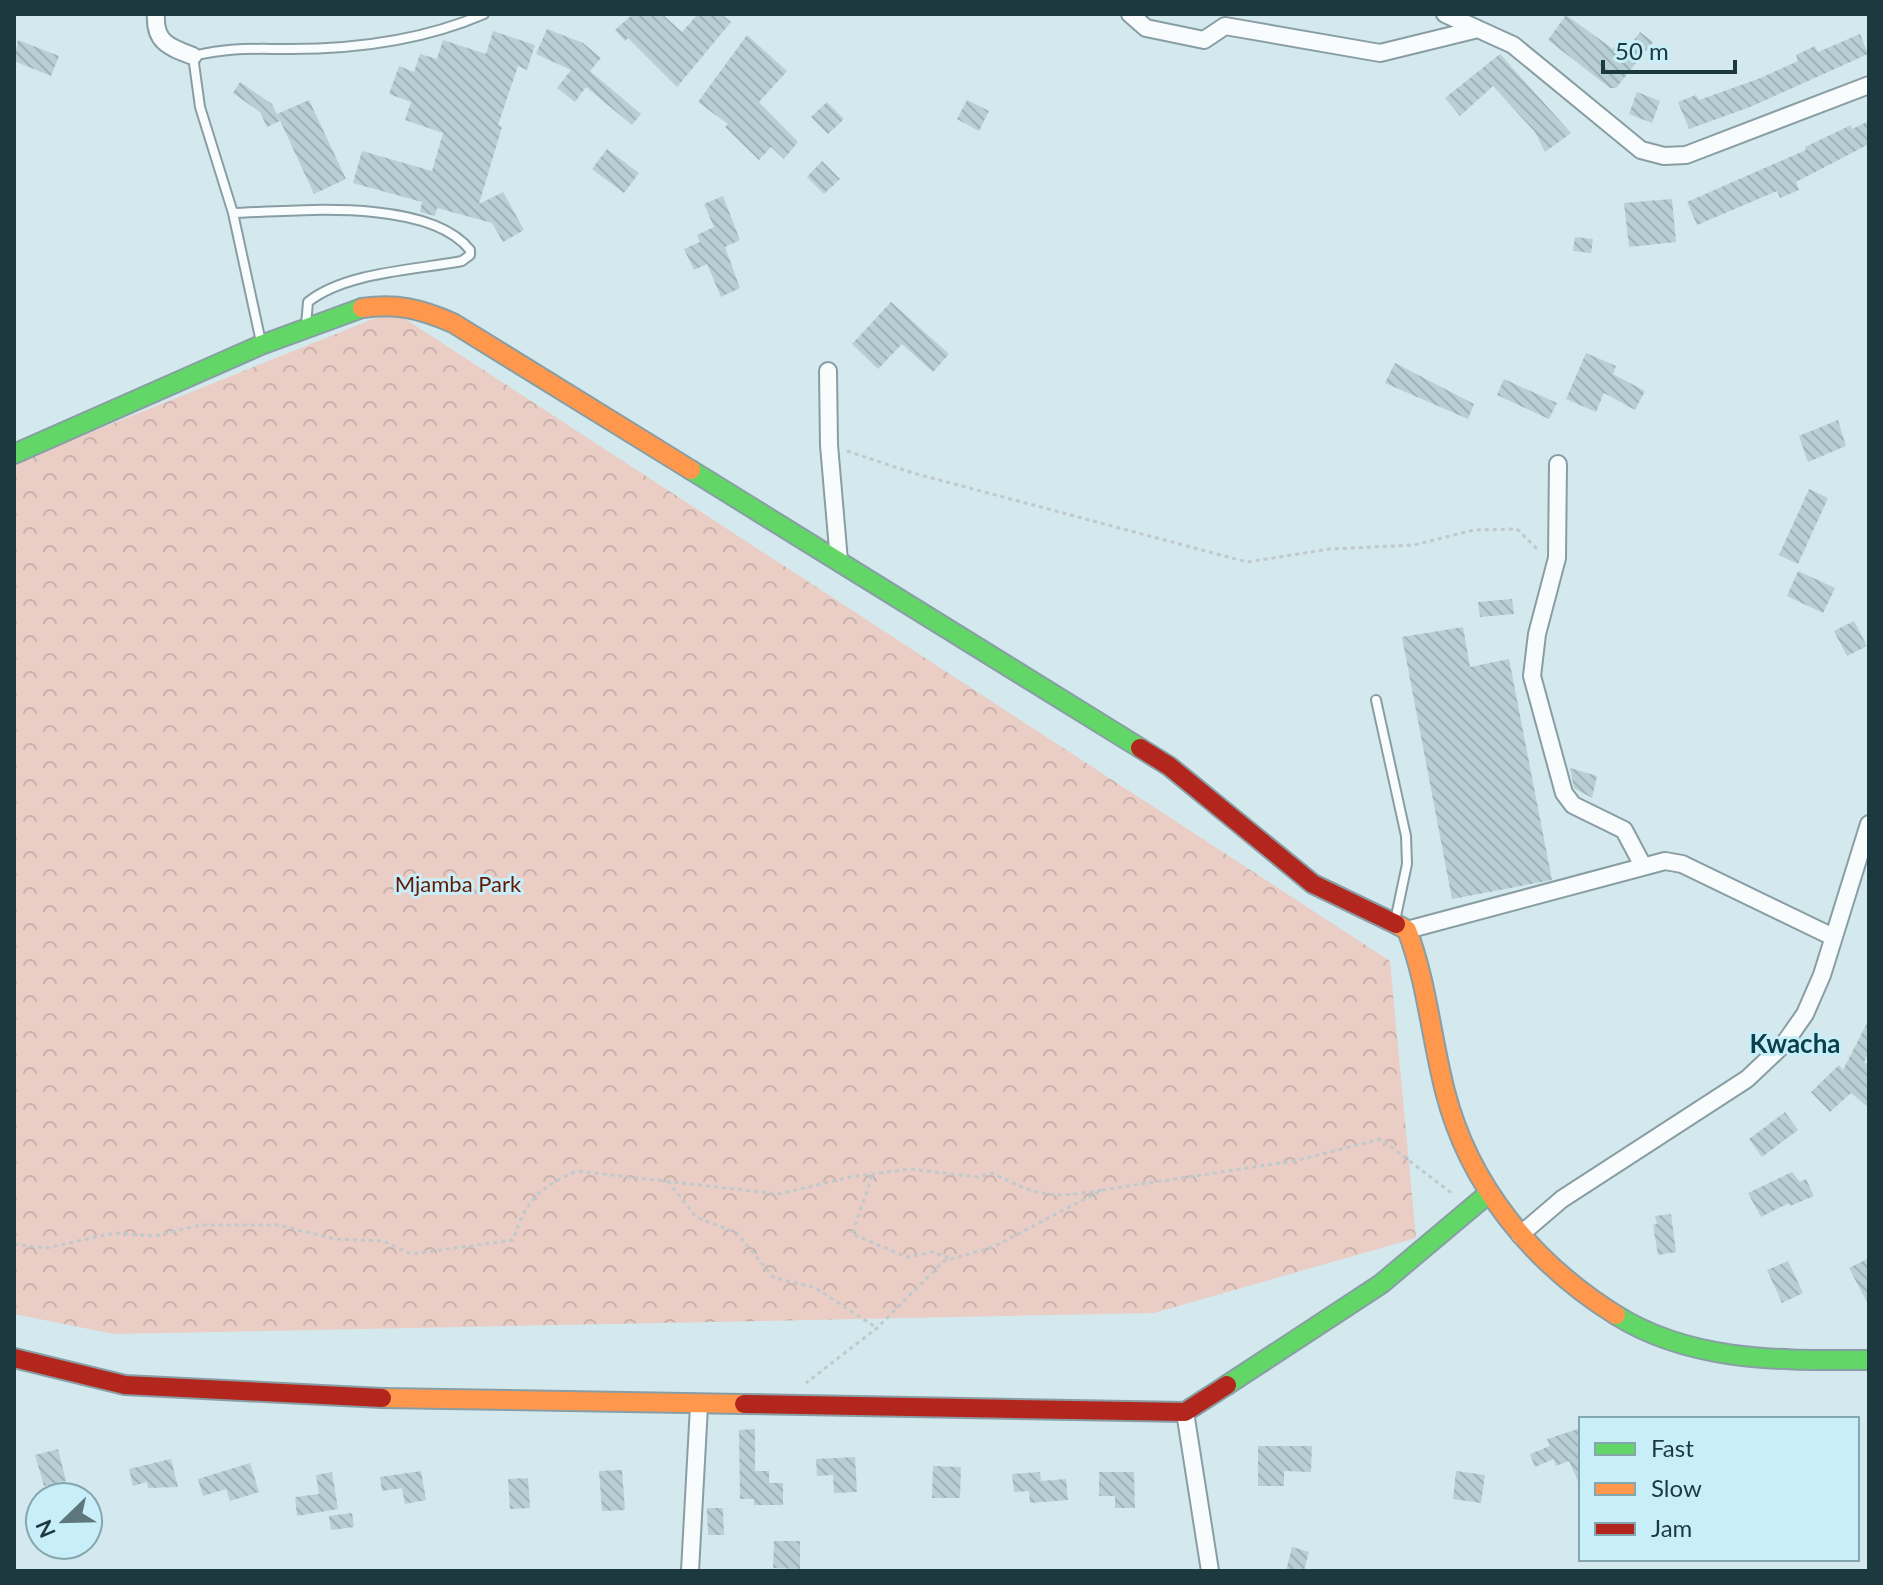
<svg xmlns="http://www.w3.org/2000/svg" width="1883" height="1585" viewBox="0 0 1883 1585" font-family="Lato,sans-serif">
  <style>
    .park { fill: url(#park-crowns) }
    .building { fill: url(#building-back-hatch) }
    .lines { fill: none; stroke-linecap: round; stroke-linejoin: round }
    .lane-casing { stroke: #889ea4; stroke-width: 12 }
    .street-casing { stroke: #889ea4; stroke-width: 20 }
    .fast-casing { stroke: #889ea4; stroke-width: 22 }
    .slow-casing { stroke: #889ea4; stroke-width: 22 }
    .jam-casing { stroke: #889ea4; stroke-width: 22 }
    .path { stroke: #c0c9cc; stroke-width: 3; stroke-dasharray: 4 4; stroke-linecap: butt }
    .lane { stroke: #f8fcfc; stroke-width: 8 }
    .street { stroke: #f8fcfc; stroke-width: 16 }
    .fast { stroke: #63d668; stroke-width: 18 }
    .slow { stroke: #ff974d; stroke-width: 18 }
    .jam { stroke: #b3261e; stroke-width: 18 }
    .labels { text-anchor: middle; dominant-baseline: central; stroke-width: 6; stroke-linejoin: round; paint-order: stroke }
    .park-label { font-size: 22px; fill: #621a05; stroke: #c8eff9 }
    .quarter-label { font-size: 26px; font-weight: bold; fill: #09404c; stroke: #c8eff9 }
  </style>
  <defs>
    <pattern id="park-crowns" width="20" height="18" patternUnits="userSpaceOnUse" patternTransform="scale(2)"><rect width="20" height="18" fill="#eacec6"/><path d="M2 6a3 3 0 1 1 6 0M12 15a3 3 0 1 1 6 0" fill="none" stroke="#c8b2ab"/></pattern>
    <pattern id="building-back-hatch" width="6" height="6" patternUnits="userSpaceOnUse" patternTransform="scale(2)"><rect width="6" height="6" fill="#b8cfd4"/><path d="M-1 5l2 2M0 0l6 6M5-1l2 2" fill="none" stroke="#9eb2b7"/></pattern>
  </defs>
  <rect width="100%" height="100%" fill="#d3e9ee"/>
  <path class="park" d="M393 311 1390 961 1416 1238 1154 1313 114 1334 14 1314V463Z"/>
  <path class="building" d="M633 14H662L682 32 698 14H721L731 22 677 87 628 38 625 41 615 30Z
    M1566 15 1613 49 1620 41 1628 48 1640 32 1653 42 1616 88H1610L1548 40Z
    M547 29 583 43 601 58 590 71 641 114 632 125 586 87 575 102 557 88 571 70 536 54Z
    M493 31 535 45 527 70 518 66 498 125 502 127 479 204 503 192 524 230 503 242 492 223 437 208 435 216 420 212 422 202 353 183 362 151 432 171 443 133 405 120 411 102 389 94 399 66 414 72 420 54 437 59 443 40 486 54Z
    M1860 34 1868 54 1750 107 1689 129 1678 102 1696 95 1699 100 1758 79 1798 61 1796 55 1815 46 1818 52Z
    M747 35 787 71 759 102 798 142 784 159 771 147 759 160 725 127 728 124 698 102Z
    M18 40 59 56 51 76 14 61Z
    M1500 54 1571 133 1545 152 1535 132 1493 86 1460 116 1445 98Z
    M240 82 272 104 280 121 267 127 260 112 233 93Z
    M1637 92 1660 101 1652 123 1629 114Z
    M309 100 346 179 314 194 277 114Z
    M967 100 989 111 979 131 957 119Z
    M827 102 844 119 828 134 811 117Z
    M1869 121V144L1796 182 1799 190 1780 198 1777 191 1697 225 1687 202 1806 150 1805 147 1851 125 1852 129Z
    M607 149 639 173 624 193 592 169Z
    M822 161 840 179 824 194 807 177Z
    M723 196 740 240 725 247 740 288 721 297 707 264 694 270 684 249 700 242 697 235 714 227 704 204Z
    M1672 199 1676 242 1629 247 1624 203Z
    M1575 237 1593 239 1591 253 1573 251Z
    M891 302 949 354 933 372 902 344 878 369 852 344Z
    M1586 353 1616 366 1613 374 1645 391 1635 410 1604 393 1596 412 1566 399Z
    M1395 363 1474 404 1468 419 1385 383Z
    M1504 379 1557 403 1549 419 1497 395Z
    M1838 420 1846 446 1808 462 1799 436Z
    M1809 489 1828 498 1798 564 1779 555Z
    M1798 571 1835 588 1823 613 1787 596Z
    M1512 599 1514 614 1480 617 1478 602Z
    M1854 621 1867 646 1847 656 1834 631Z
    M1463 627 1470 667 1509 659 1552 880 1452 899 1402 637Z
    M1570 768 1597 776 1592 798 1574 788Z
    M1869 1019V1052L1864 1062 1869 1066V1108L1851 1093 1830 1112 1811 1092 1839 1065 1843 1070Z
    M1785 1112 1798 1130 1762 1157 1749 1139Z
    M1792 1172 1800 1182 1806 1179 1814 1196 1790 1206 1789 1203 1761 1217 1748 1193Z
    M1671 1214 1676 1252 1658 1255 1653 1225 1657 1224 1655 1216Z
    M1869 1258V1306L1849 1268Z
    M1788 1261 1803 1293 1782 1303 1767 1270Z
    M1581 1428V1488L1569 1461 1556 1466 1554 1459 1535 1467 1530 1454 1550 1446 1547 1439Z
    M755 1429V1471H769V1483H783V1505H754V1499H740L739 1430Z
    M1258 1446H1312L1311 1472 1284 1471V1486H1258Z
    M58 1449 66 1481 44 1486 35 1455Z
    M855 1457 857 1492 834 1493 833 1475 817 1476 816 1459Z
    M171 1459 178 1487 148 1488 147 1482 133 1486 129 1469Z
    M250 1463 259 1492 230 1501 226 1489 203 1496 198 1479Z
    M933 1466 961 1467 960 1498H932Z
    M622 1470 625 1510 602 1511 599 1471Z
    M421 1471 426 1500 405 1504 402 1488 382 1491 380 1477Z
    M1456 1471 1485 1475 1481 1503 1453 1499Z
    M332 1472 338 1509 297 1516 295 1497 319 1494 316 1475Z
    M1040 1472 1041 1481 1066 1479 1068 1500 1030 1503 1029 1491 1014 1492 1012 1474Z
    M1099 1472H1134L1135 1508H1115V1496H1099Z
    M528 1478 530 1508 510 1509 508 1479Z
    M707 1508H723L724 1535H708Z
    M352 1513 354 1527 331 1530 329 1516Z
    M774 1541H800V1569L773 1568Z
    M1292 1547 1309 1552 1304 1571H1286Z"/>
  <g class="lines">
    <defs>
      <path id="lane" d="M233 213C295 211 428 197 470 250V255L462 261C416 270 345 272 308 302L306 325
        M261 342 233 213 200 107 193 56C232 47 251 49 291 49 356 49 424 40 484 14
        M1376 700 1406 836 1407 864 1395 921"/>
      <path id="street" d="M156 14C154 42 169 47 193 56
        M1130 14 1146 28 1204 40 1225 26 1380 53 1478 29
        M1445 14 1513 45 1641 150 1664 156 1686 155 1869 85
        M828 371 829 445 839 561
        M1558 464 1557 558 1537 634 1532 676 1564 793 1573 805 1624 830 1642 864
        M1407 930 1665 861 1682 864 1831 936
        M1520 1235 1562 1199 1747 1079 1784 1044 1805 1014 1822 975 1869 824
        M1185 1412 1210 1571
        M690 1571 699 1406"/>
      <path id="fast" d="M14 454 261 345 362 308
        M691 470 1140 748
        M1616 1315C1693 1363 1782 1360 1869 1360
        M1227 1385 1381 1284 1488 1194"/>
      <path id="slow" d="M362 308C397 303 421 309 453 323L691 470
        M1396 924 1407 930C1427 982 1431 1037 1445 1091 1469 1186 1534 1264 1616 1315
        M382 1398 744 1404"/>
      <path id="jam" d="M1140 748 1169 766 1313 884 1396 924
        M14 1358 125 1385 382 1398
        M744 1404 1185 1412 1227 1385"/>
    </defs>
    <use href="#lane" class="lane-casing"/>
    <use href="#street" class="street-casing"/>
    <use href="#fast" class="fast-casing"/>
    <use href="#slow" class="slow-casing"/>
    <use href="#jam" class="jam-casing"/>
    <path class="path" d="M847 451 913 473 1247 562 1330 549 1414 545 1474 530 1517 529 1539 551
      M872 1176 852 1234 907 1257 933 1252 952 1259
      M668 1181 696 1217 737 1233 774 1278 814 1287 877 1328
      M1102 1190 1294 1161 1381 1139 1454 1195
      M14 1244 46 1248 115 1233 155 1236 200 1225H278L335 1239 383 1241 411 1254 513 1240C526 1200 538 1189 576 1171L779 1194 850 1177 910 1169 978 1177 992 1173C1038 1196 1050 1199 1102 1190L993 1247 944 1261 877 1328 806 1383"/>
    <use href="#lane" class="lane"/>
    <use href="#street" class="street"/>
    <use href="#fast" class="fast"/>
    <use href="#slow" class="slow"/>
    <use href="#jam" class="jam"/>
  </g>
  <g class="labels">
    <g class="park-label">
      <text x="458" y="883">Mjamba Park</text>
    </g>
    <g class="quarter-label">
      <text x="1795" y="1043">Kwacha</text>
    </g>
  </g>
  <rect width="1883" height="1585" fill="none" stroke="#1d3940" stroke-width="32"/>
  <rect x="1579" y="1417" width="280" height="144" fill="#c8eff9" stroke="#84a6af" stroke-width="2"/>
  <rect x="1595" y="1443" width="40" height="12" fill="#63d668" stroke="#84a6af" stroke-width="2"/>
  <text x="1651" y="1457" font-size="24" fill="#1d3940">Fast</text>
  <rect x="1595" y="1483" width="40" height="12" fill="#ff974d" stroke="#84a6af" stroke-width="2"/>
  <text x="1651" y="1497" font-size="24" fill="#1d3940">Slow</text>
  <rect x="1595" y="1523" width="40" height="12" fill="#b3261e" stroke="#84a6af" stroke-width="2"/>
  <text x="1651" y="1537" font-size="24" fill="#1d3940">Jam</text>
  <g transform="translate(64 1521) rotate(247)"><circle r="38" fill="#c8eff9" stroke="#84a6af" stroke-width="2"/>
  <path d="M0-6L14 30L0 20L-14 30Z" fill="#5d777d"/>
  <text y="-12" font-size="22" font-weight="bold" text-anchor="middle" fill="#1d3940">N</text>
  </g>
  <path d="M1603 60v12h132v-12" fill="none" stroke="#1d3940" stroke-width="4"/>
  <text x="1615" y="60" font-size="24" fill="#1d3940" stroke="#c8eff9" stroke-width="6" paint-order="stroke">50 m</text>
</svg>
